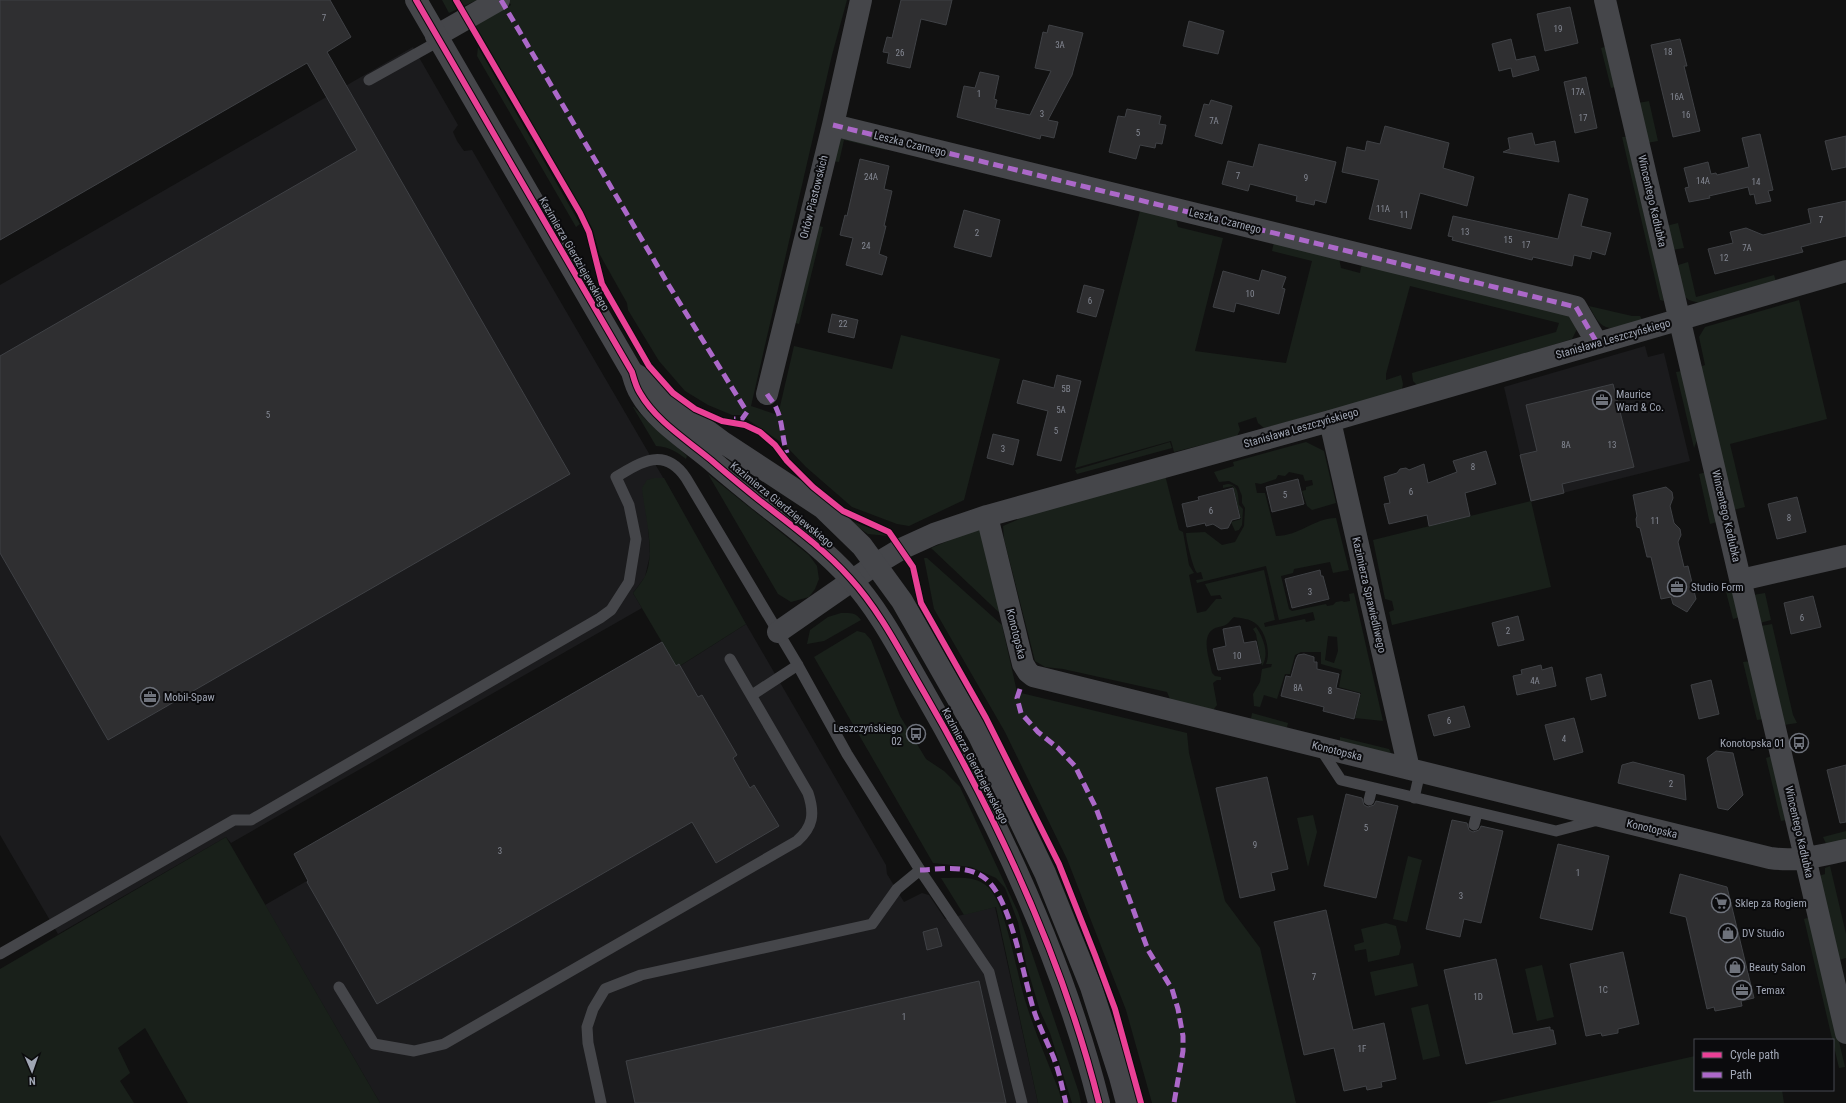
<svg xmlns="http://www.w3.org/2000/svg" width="1846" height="1103" viewBox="0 0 1846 1103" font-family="'Roboto Condensed',sans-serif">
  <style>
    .built { fill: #1b1b1d }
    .green { fill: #19201a; fill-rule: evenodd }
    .building { fill: #2f2f31; stroke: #3f4145 }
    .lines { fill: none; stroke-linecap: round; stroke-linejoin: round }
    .service { stroke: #45464a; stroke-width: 11 }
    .minor { stroke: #45464a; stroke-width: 22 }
    .tertiary { stroke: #45464a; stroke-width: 22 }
    .quiet { stroke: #ac68c9; stroke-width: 5; stroke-dasharray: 10 5; stroke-linecap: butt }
    .cycleway-casing { stroke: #0b0b0d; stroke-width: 8 }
    .cycleway { stroke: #ea4096; stroke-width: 6 }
    .labels { text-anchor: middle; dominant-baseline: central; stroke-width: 4; stroke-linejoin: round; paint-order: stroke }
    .number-label { font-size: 9px; fill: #848893 }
    .street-label { font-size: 11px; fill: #a0a6b4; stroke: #0b0b0d }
    .poi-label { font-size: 11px; fill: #a0a6b4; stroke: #0b0b0d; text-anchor: start }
  </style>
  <rect width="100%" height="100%" fill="#111"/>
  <path class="built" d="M413 47 458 125 453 132 457 141 464 151 472 150 679 505 648 524 650 555 645 577 633 593 642 608 231 843 226 837 58 934 0 835V285Z
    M1645 346 1648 357 1664 353 1690 461 1531 501 1504 387Z
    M746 624 886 865 887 874 904 902 922 893 929 895 945 919 995 907 1038 1103H380L265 905 680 666Z"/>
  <path class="green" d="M442 0H477L449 13Z
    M508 0H847L832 55 751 406 778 415 794 346 892 369 901 335 1000 359 964 500 909 526 897 524 852 507 806 467 785 445 741 415H732L708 405 685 391 659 361 628 310 627 303 600 255 592 228 475 25 511 5Z
    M478 47 580 224 576 227 477 56Z
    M1605 47 1615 87 1611 88 1601 48Z
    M1649 101 1658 141 1647 143 1638 103Z
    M838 134 886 146V150L844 140 839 162 832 161Z
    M1622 137H1626L1664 301 1660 300Z
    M1140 211 1175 216 1178 227 1223 238 1195 351 1286 363 1312 261 1272 251 1274 242 1339 258 1341 268 1360 273 1361 267 1364 264 1570 314 1577 329 1572 339 1422 385H1417L1413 381 1412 373 1556 332 1559 323 1410 286 1386 374V380L1401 375 1403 384 1402 389 1396 393 1264 428 1258 423 1256 417 1238 423 1240 430 1237 436 1174 452 1171 441 1075 468Z
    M1678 223 1684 248 1672 250 1666 226Z
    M815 225 823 227 799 324 792 322Z
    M1688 262 1696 297 1774 275 1776 281 1699 303 1689 300 1685 297 1675 266Z
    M1799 300 1827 419 1730 444 1745 507 1733 510 1700 367 1705 365 1699 337 1705 327Z
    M1589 306 1632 316H1640L1643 321 1610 328C1598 326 1595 316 1589 306Z
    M1682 371 1698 438 1694 448 1676 372Z
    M633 407H634C649 425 670 440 687 456L686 459C676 451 669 447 656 446Z
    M1170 442 1172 448 1077 474 1075 470Z
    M1306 442 1324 451 1336 503 1312 510 1307 506 1302 491 1306 490V487L1313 485 1312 480 1305 481 1303 475 1289 472 1285 476 1278 475 1276 479 1261 484 1255 483 1257 493H1265L1276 536C1300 536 1314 518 1336 518L1349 570 1333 573 1330 562 1294 569 1293 573 1281 576 1289 609 1292 611 1326 604 1327 606 1333 605 1336 602 1342 601 1344 602 1350 601 1349 594 1354 593 1383 721 1355 718 1361 693 1339 687 1342 670 1321 664V652H1301L1295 655 1290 674H1285L1277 699 1264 695 1260 707 1254 706 1253 694 1260 682 1262 669 1271 667 1272 664H1266C1271 653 1266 631 1255 623 1250 619 1241 618 1234 617 1231 619 1230 622 1227 624 1223 627 1217 626 1212 630 1201 639 1210 661 1212 673L1215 676 1221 677V680H1217L1213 683 1217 705 1211 713 1172 704 1167 692 1063 669 1045 667 1035 661 1004 539 1003 526 1028 515 1165 475 1179 530 1183 532 1189 565 1194 573 1189 575 1197 613 1206 611 1216 599H1222L1220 595 1211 596 1205 584 1264 570 1275 620 1264 623 1265 627 1305 619 1306 622 1315 620 1313 612 1279 620 1266 566 1197 583 1196 580 1203 579 1201 572 1197 573C1193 568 1186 540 1186 533L1205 532 1222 545 1235 542 1244 526 1245 508 1242 503V496L1238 486 1229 481 1219 482 1214 472 1234 466 1233 462ZM1328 636 1337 637 1338 651 1334 663 1325 660Z
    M1706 472 1717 522 1710 524 1699 474Z
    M708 474 809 555 817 566 819 579 815 589 809 597 791 602 778 594Z
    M654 478H664L746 624 678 667 676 666 633 593C637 588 641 583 644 578 657 556 644 512 642 488L647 480Z
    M1228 484C1239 485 1238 496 1239 505L1243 509 1242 525 1239 530 1235 531 1231 522 1241 519 1233 486 1223 488V485Z
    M1531 501 1551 587 1392 625 1389 612 1394 610 1392 601 1385 599 1373 540Z
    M846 519 886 534 888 536 868 534Z
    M981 527 1007 620 931 548Z
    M924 558H927L1002 625 1017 692 1187 733 1189 753 1225 901 1260 948 1296 1103H1152L1126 1010 1067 859 1005 732 934 609Z
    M1724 584 1732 586 1740 617 1733 619Z
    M1765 593 1771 620 1760 623 1753 595Z
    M841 613C849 613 856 612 861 620L824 641 807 644 810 630 828 617Z
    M1772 624 1793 715 1797 723 1784 725 1761 626Z
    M1256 627C1263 637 1270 654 1262 666L1256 634 1253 629Z
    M857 631 865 633 871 640 900 716 926 759 944 771 960 787 1018 912 1079 1093 1081 1103H1072L1050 1033 1040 1011 1026 964 1018 922 1005 888 996 878 971 867 933 863 814 657Z
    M1750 661 1763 719 1757 720 1743 662Z
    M1252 713 1288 723 1287 727 1284 728 1251 719Z
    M1340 737 1389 749 1391 753 1340 744Z
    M1772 756 1787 820 1781 821 1766 758Z
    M1313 815 1317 832 1308 867 1297 818Z
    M1846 831V841L1827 846 1823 837Z
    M226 837 380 1103H188L145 1028 118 1048 130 1073 120 1081 134 1103H0V969Z
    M1408 856 1422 860 1407 922 1393 919Z
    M1830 866 1846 934V958L1839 960 1819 876 1825 874V868Z
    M941 878C956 878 976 875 988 887 1006 903 1017 977 1026 1003 1035 1033 1048 1062 1059 1091L1062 1103H1038L996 907 964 915Z
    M1810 917 1845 1067 1839 1068 1804 919Z
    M1386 923 1396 926 1401 947 1399 955 1368 962 1366 949 1355 951 1354 945 1364 942 1361 929Z
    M1413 963 1418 986 1375 996 1370 972Z
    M1542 965 1554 1017 1537 1021 1525 969Z
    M1428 1004 1440 1056 1423 1060 1411 1008Z
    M1695 1056V1090H1782L1784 1103H1486Z"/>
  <path class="building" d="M0 0H330L351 37 327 52 570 474 108 740 0 553V356L357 150 307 63 0 240Z
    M901 0H952L946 25 921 19 910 68 887 63 889 53 883 52 887 37 892 38Z
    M1570 7 1578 43 1545 51 1537 14Z
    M1189 21 1224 31 1218 54 1183 46Z
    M1049 25 1083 33 1072 75 1048 120 1058 122 1054 138 1041 135 1040 139 957 117 964 86 975 88 980 72 999 76 994 99 997 100 995 108 1030 115 1051 71 1035 68 1043 32 1047 33Z
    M1511 39 1516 60 1535 56 1539 70 1513 77 1511 68 1499 71 1492 44Z
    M1680 39 1687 66H1684L1700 131 1673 137 1651 45Z
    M1586 77 1597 128 1575 133 1564 82Z
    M1211 100 1232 106 1222 144 1195 136 1204 104 1209 105Z
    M1127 109 1161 116 1159 124 1166 125 1162 144 1156 143 1155 148 1140 145 1136 159 1109 152 1118 116 1125 117Z
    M1385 126 1449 143 1443 168 1474 177 1467 206 1420 193 1411 229 1369 219 1379 180 1342 172 1347 147 1365 151 1367 141 1380 144Z
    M1532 133 1535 145 1555 141 1559 162 1503 152 1510 149 1508 138Z
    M1760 134 1773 190 1768 191 1771 201 1756 204 1754 194 1750 195 1748 187 1709 196 1710 198 1689 202 1685 188 1689 187 1684 168 1708 162 1711 174 1716 173 1717 175 1749 167 1742 138Z
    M1846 136V167L1832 170 1825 141Z
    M1259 144 1336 162 1326 203 1315 200 1314 205 1296 201 1297 196 1250 184 1248 191 1222 184 1228 161 1253 167Z
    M860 159 889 166 884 189 892 191 884 226H886L879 254 887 257 882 275 846 265 853 238 840 235 845 215 847 216Z
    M1569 194 1588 199 1581 226 1611 233 1605 255 1592 251 1590 259 1574 255 1572 266 1533 257 1532 260 1452 240 1453 237 1448 236 1453 216 1558 239Z
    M1846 201V236L1801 247 1803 252 1715 274 1708 249 1733 243 1730 232 1746 228 1763 235 1811 223 1808 209Z
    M964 210 1000 220 991 257 954 247Z
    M1262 270 1286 277 1282 288 1285 289 1279 314 1236 303 1234 312 1213 307 1223 271 1259 281Z
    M1084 285 1104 290 1096 317 1077 312Z
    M832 314 858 320 854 338 828 332Z
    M1057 375 1081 381 1061 461 1037 455 1048 411 1017 403 1023 380 1054 388Z
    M1613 384 1634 467 1562 484 1564 493 1531 501 1520 455 1537 451 1526 405Z
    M993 434 1019 440 1013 465 987 458Z
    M1486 451 1496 484 1465 493 1470 516 1429 526 1427 515 1389 524 1384 504 1390 503 1384 477 1397 473 1400 469 1406 468 1409 470 1424 464 1428 483 1457 472 1453 461Z
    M1298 479 1304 504 1272 512 1266 487Z
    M1666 487 1672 492 1673 498 1670 506 1674 523 1680 529 1681 535 1678 542 1684 567 1688 566 1696 599 1687 612 1673 604 1671 597 1661 599 1651 557H1647L1640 528 1637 527 1636 519 1637 516 1633 495Z
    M1233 488 1240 518 1232 520 1228 528 1221 529 1213 524 1206 526 1205 523 1187 527 1182 504 1199 500 1198 497Z
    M1797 497 1806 532 1777 539 1768 504Z
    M1320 570 1321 576H1323L1329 599 1292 608 1285 579Z
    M1813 596 1821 627 1791 634 1784 603Z
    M1518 616 1524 640 1498 646 1492 623Z
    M1240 626 1244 643 1256 641 1261 663 1218 670 1213 649 1226 646 1223 629Z
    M662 642 676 666 679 664 698 697 702 695 737 755 733 758 750 788 754 785 779 826 716 863 692 822 377 1004 307 882 308 881 294 854Z
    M1304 654 1314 657V662H1317V669L1339 674 1336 688 1360 694 1354 719 1323 711 1324 707 1281 696 1286 676 1291 677 1296 659 1298 655Z
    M1541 665 1542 670 1552 667 1556 686 1517 695 1513 676 1522 674 1521 670Z
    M1601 674 1606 696 1591 700 1586 678Z
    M1711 680 1719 714 1699 719 1691 685Z
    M1464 706 1470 727 1434 736 1428 715Z
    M1574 718 1583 752 1554 760 1545 725Z
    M1716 751 1733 753 1743 795 1728 810 1718 808 1707 758Z
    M1633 762 1684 775 1686 800 1618 783 1622 765Z
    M1846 765V822L1840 823 1827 770Z
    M1267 777 1288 869 1271 873 1275 890 1240 898 1216 788Z
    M1346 794 1362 798 1364 805 1368 807 1374 805 1376 801 1398 806 1376 898 1324 886Z
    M1452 820 1467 823 1469 830 1473 832 1479 830 1481 826 1503 831 1481 923 1464 919 1460 937 1426 929Z
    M1558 844 1609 856 1592 930 1540 918Z
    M1680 874 1727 887 1754 998 1741 1001 1742 1006 1715 1011 1714 1007 1707 1009 1686 917 1670 913Z
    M1326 910 1353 1030 1384 1023 1396 1079 1381 1082 1382 1087 1367 1090 1366 1086 1344 1091 1334 1048 1304 1055 1274 922Z
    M937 928 942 946 927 950 923 932Z
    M1623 952 1639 1024 1618 1029V1033L1602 1036 1601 1033 1586 1036 1570 964Z
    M1496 959 1513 1034 1550 1027V1030H1553L1556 1044 1466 1064 1444 970Z
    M979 981 1006 1103H635L626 1061Z"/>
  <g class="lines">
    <path class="service" d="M369 80 439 41
      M752 695 798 665
      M1320 748 1341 780 1556 831 1598 820
      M1414 798 1420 772
      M1369 800 1372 788
      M1474 825 1477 813
      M0 954 234 820H251L600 618 611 610 629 582 636 539 629 505 616 477C642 461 665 447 686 478L796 662 847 754 920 870 989 972 1022 1103
      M339 987 374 1044 414 1051 444 1044 797 841C813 827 815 814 808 793L730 659
      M601 1103 588 1043 587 1027 593 1009 605 989 641 975 872 924 897 889 920 870"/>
    <path class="minor" d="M1605 0 1846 1033
      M436 36 499 0
      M833 125 1576 307 1597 343
      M767 394 833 125 861 0
      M1330 421 1409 769
      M987 516 1023 664 1028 672 1033 676 1770 858C1797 862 1820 856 1846 850
      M1741 580 1846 556
      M778 632 876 564 901 549 934 534 987 516 1330 421 1846 271"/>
    <path class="tertiary" d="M416 0 632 372C634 379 636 387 640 393 656 421 687 440 711 460 727 474 743 487 759 500 791 525 823 548 850 578 881 612 902 655 925 694 999 822 1063 959 1099 1103
      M632 372 651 384 678 409 724 443 823 508 862 546 902 601 979 736 1045 873 1091 987 1120 1077 1127 1103"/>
    <path class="quiet" d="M501 0 668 284 747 412 742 419H734
      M833 125 1576 307 1597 343
      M767 394C770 399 775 404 777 410 783 423 782 439 787 453
      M1020 689 1017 698 1021 713 1038 732 1058 748 1075 766 1096 808 1148 950 1172 989 1178 1009 1183 1036V1051L1174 1103
      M920 870C942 869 969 864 987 880 1013 904 1023 978 1035 1014 1040 1028 1047 1042 1053 1056 1059 1071 1062 1087 1066 1103"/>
    <defs>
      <path id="cycleway" d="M416 0 632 372C634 379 636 387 640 393 656 421 687 440 711 460 727 474 743 487 759 500 791 525 823 548 850 578 881 612 902 655 925 694 999 822 1063 959 1099 1103
        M456 0 580 213 589 232 602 284 649 366 673 393 695 409 722 421 745 425 760 432 775 445 787 461 813 487 843 511 889 532 913 567 921 603 986 718 1059 864 1095 955 1115 1009 1141 1103"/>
    </defs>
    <use href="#cycleway" class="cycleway-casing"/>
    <use href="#cycleway" class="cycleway"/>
  </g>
  <defs>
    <symbol id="office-ring" viewBox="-11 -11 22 22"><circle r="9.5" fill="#0b0b0d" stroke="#6e727b" stroke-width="1.5"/><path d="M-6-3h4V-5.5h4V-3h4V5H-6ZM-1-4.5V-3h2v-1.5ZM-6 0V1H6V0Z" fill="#6e727b"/></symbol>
    <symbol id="bus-ring" viewBox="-11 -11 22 22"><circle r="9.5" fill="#0b0b0d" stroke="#6e727b" stroke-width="1.5"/><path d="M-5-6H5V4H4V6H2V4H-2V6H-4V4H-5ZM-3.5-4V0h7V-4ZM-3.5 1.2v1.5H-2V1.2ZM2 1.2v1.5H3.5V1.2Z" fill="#6e727b"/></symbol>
    <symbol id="supermarket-ring" viewBox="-11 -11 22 22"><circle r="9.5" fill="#0b0b0d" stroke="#6e727b" stroke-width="1.5"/><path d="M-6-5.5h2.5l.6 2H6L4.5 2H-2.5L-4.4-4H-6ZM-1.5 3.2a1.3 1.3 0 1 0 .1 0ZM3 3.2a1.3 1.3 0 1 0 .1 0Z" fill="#6e727b"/></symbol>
    <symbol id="shop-ring" viewBox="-11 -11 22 22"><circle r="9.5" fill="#0b0b0d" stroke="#6e727b" stroke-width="1.5"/><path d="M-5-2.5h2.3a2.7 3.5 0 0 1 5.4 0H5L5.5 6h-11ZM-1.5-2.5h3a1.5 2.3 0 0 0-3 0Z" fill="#6e727b"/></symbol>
  </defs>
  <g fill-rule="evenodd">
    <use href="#office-ring" x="1591" y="389" width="22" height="22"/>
    <use href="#office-ring" x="1666" y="576" width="22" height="22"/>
    <use href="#office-ring" x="139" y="686" width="22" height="22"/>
    <use href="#bus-ring" x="905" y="723" width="22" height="22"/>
    <use href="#bus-ring" x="1788" y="732" width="22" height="22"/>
    <use href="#supermarket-ring" x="1710" y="892" width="22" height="22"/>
    <use href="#shop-ring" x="1717" y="922" width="22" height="22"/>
    <use href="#shop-ring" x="1724" y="956" width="22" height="22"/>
    <use href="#office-ring" x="1731" y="979" width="22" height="22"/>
  </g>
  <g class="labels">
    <g class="number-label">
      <text x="324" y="18">7</text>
      <text x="1558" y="29">19</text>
      <text x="1060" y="45">3A</text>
      <text x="1668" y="52">18</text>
      <text x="900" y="53">26</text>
      <text x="1578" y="92">17A</text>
      <text x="979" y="94">1</text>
      <text x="1677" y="97">16A</text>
      <text x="1042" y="114">3</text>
      <text x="1686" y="115">16</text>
      <text x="1583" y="118">17</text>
      <text x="1214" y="121">7A</text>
      <text x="1138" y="133">5</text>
      <text x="1238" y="176">7</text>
      <text x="871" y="177">24A</text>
      <text x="1306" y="178">9</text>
      <text x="1703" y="181">14A</text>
      <text x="1756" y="182">14</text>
      <text x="1383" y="209">11A</text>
      <text x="1404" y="215">11</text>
      <text x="1821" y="220">7</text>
      <text x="1465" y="232">13</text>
      <text x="977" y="233">2</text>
      <text x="1508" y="240">15</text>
      <text x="1526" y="245">17</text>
      <text x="866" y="246">24</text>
      <text x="1747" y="248">7A</text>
      <text x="1724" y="258">12</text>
      <text x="1250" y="294">10</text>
      <text x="1090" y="301">6</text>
      <text x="843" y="324">22</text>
      <text x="1066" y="389">5B</text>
      <text x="1061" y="410">5A</text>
      <text x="268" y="415">5</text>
      <text x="1056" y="431">5</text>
      <text x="1566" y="445">8A</text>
      <text x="1612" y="445">13</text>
      <text x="1003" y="449">3</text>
      <text x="1473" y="467">8</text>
      <text x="1411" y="492">6</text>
      <text x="1285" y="495">5</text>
      <text x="1211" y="511">6</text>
      <text x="1789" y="518">8</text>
      <text x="1655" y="521">11</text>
      <text x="1310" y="592">3</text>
      <text x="1802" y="618">6</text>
      <text x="1508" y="631">2</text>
      <text x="1237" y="656">10</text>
      <text x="1535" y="681">4A</text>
      <text x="1298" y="688">8A</text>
      <text x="1330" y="691">8</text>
      <text x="1449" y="721">6</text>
      <text x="1564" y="739">4</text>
      <text x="1671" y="784">2</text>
      <text x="1366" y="828">5</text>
      <text x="1255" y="845">9</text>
      <text x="500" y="851">3</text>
      <text x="1578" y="873">1</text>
      <text x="1461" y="896">3</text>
      <text x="1314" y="977">7</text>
      <text x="1603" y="990">1C</text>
      <text x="1478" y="997">1D</text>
      <text x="904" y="1017">1</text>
      <text x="1362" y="1049">1F</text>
    </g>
    <g class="street-label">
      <text transform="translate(910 144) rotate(14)">Leszka Czarnego</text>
      <text transform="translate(814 197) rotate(-76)">Orłów Piastowskich</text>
      <text transform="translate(1652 201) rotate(77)">Wincentego Kadłubka</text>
      <text transform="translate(1225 221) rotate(14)">Leszka Czarnego</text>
      <text transform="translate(574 254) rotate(60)">Kazimierza Gierdziejewskiego</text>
      <text transform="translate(1613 339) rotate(-16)">Stanisława Leszczyńskiego</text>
      <text transform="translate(1301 428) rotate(-16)">Stanisława Leszczyńskiego</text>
      <text transform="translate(782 505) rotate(39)">Kazimierza Gierdziejewskiego</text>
      <text transform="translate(1726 516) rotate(77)">Wincentego Kadłubka</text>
      <text transform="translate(1369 595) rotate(77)">Kazimierza Sprawiedliwego</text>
      <text transform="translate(1016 634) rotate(76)">Konotopska</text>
      <text transform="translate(1337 751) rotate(14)">Konotopska</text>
      <text transform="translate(975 766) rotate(62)">Kazimierza Gierdziejewskiego</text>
      <text transform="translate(1652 829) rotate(13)">Konotopska</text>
      <text transform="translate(1799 832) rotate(77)">Wincentego Kadłubka</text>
    </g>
    <g class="poi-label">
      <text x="1616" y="394">Maurice<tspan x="1616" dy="13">Ward &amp; Co.</tspan></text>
      <text x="1691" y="587">Studio Form</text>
      <text x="164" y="697">Mobil-Spaw</text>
      <text x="902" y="728" text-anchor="end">Leszczyńskiego<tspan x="902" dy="13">02</tspan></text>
      <text x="1785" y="743" text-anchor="end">Konotopska 01</text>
      <text x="1735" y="903">Sklep za Rogiem</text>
      <text x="1742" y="933">DV Studio</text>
      <text x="1749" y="967">Beauty Salon</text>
      <text x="1756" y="990">Temax</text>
    </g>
  </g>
  <rect x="1694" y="1039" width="140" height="52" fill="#0b0b0d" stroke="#474950"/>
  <rect x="1702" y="1052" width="20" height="6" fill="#ea4096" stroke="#474950"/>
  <text x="1730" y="1059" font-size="12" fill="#a0a6b4">Cycle path</text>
  <rect x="1702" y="1072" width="20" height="6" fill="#ac68c9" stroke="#474950"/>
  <text x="1730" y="1079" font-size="12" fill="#a0a6b4">Path</text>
  <g transform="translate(32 1071) rotate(178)" stroke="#0b0b0d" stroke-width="3" paint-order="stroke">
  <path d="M0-3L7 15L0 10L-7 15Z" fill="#a0a6b4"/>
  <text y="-6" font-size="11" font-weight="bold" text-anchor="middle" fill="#a0a6b4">N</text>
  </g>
</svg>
